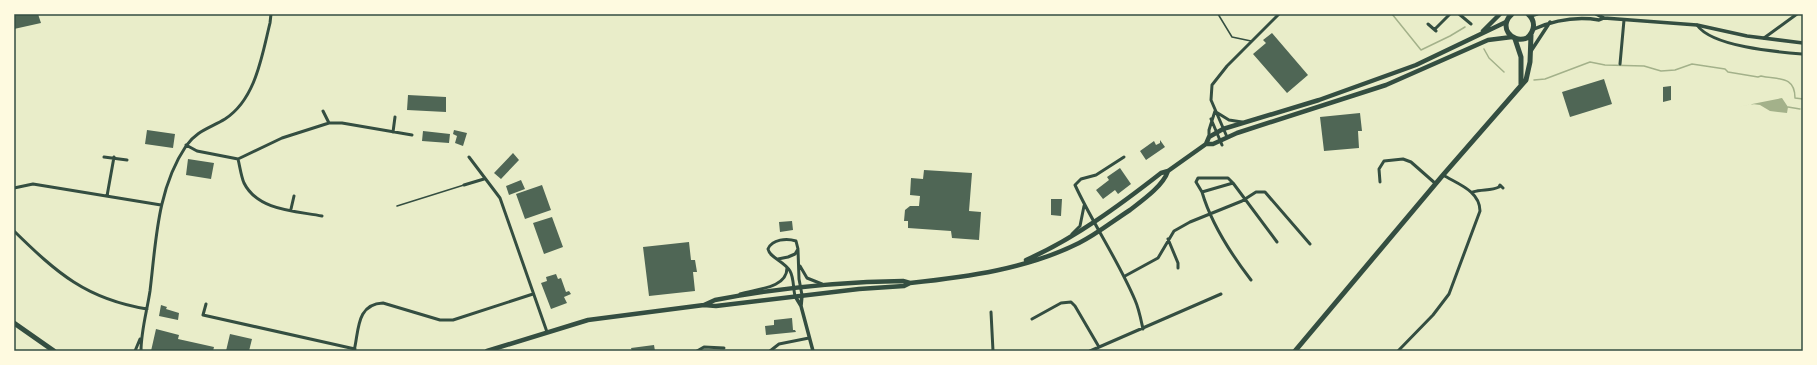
<svg xmlns="http://www.w3.org/2000/svg" width="1817" height="365" viewBox="0 0 1817 365" font-family="Figtree,sans-serif">
  <style>
    .water { fill: #a3b18a }
    .lines { fill: none; stroke-linecap: round; stroke-linejoin: round }
    .stream { stroke: #a3b18a; stroke-width: 1.5 }
    .building { fill: #4f6655 }
    .service { stroke: #344e41; stroke-width: 1.5 }
    .minor { stroke: #344e41; stroke-width: 3 }
    .tertiary { stroke: #344e41; stroke-width: 3.5 }
    .primary { stroke: #344e41; stroke-width: 4.5 }
    .trunk { stroke: #344e41; stroke-width: 5 }
    .neatline { fill: none; stroke: #344e41; stroke-width: 1.5 }
  </style>
  <rect width="100%" height="100%" fill="#e9edc9"/>
  <path class="water" d="M1782 98 1788 107 1787 113 1770 111 1760 105 1752 104 1737 107Z"/>
  <g class="lines">
    <path class="stream" d="M1392 14 1421 50 1450 36 1465 27
      M1484 49 1489 58 1504 72
      M1534 80 1545 79 1590 62 1605 65 1644 66 1661 71 1675 70 1692 64 1725 69 1728 72 1758 77 1761 76C1778 80 1795 75 1795 98L1803 99
      M1788 107 1800 109"/>
  </g>
  <path class="building" d="M14 14H38L41 23 14 29Z
    M1272 33 1308 75 1287 93 1253 54 1266 43 1263 40Z
    M1604 79 1612 104 1570 117 1562 92Z
    M1671 86V100L1663 102V87Z
    M408 95 446 97V112L407 110Z
    M1360 113 1362 131H1358L1359 148 1324 151 1320 117Z
    M147 130 175 134 173 148 145 144Z
    M454 130 467 133 463 146 455 143 457 136 453 134Z
    M423 131 450 134 449 143 422 141Z
    M1160 140 1165 147 1146 160 1140 151 1154 141 1156 145 1160 143Z
    M513 153 519 160 501 179 494 173Z
    M188 159 214 163 211 179 186 175Z
    M1120 168 1131 184 1118 194 1115 190 1103 199 1096 190 1109 180 1107 177Z
    M924 170 972 173 969 211 981 212 979 240 952 238 951 231 908 228V221H904L905 210 910 206H919L920 196 910 195 911 178 923 179Z
    M521 180 525 189 509 195 506 186Z
    M542 185 551 210 525 219 516 194Z
    M1051 199H1062L1061 216 1051 215Z
    M552 217 563 247 544 254 533 223Z
    M792 221 793 230 780 232 779 222Z
    M689 242 691 260H695L697 272H693L695 291 649 296 643 247Z
    M556 274 558 279 561 278 566 292 569 291 571 294 564 297 567 303 551 309 541 283 547 281 546 277Z
    M161 305 167 307 166 309 179 313 178 320 159 316Z
    M792 318 793 330H795L796 332 766 335 765 326 774 325V320Z
    M156 329 179 335 178 339 214 347 213 351H151Z
    M230 334 252 339 249 351H226Z
    M654 345 655 351H632L631 348Z"/>
  <g class="lines">
    <path class="service" d="M1218 14 1232 37 1251 41
      M397 206 464 185"/>
    <path class="minor" d="M1459 14 1471 24
      M1428 24 1436 31
      M1697 25C1712 47 1778 52 1803 54
      M1435 29 1450 14
      M1764 38 1797 14
      M1620 64 1624 20
      M323 111 329 123
      M1216 112 1229 120 1242 122
      M1211 119 1222 145
      M393 132 395 117
      M1209 137V130L1215 111
      M1227 137 1211 100 1212 85 1227 66 1279 14
      M186 145 197 151 238 159 282 138 329 123H342L412 135
      M104 157 127 160
      M469 157 500 198 547 332
      M1124 157 1096 175 1081 179 1075 185C1093 224 1118 260 1135 300 1139 309 1141 320 1143 329
      M238 159C240 167 241 176 244 183 258 211 296 211 322 216
      M1380 182 1379 169 1384 161 1403 159 1411 162 1436 184
      M464 185 484 179
      M14 188 33 184 161 205
      M1202 192 1196 182 1198 178H1228L1233 183
      M1473 192C1482 189 1491 191 1499 187L1500 185 1503 188
      M107 196 114 157
      M291 209 294 196
      M14 231C57 273 86 299 147 309
      M1072 234 1080 226 1084 206
      M1168 239 1178 263V268
      M798 250 799 279 802 295
      M778 259 788 257 795 254 798 249 796 241C787 238 772 239 768 249 770 258 784 261 790 271 794 278 793 288 795 296
      M800 266 807 278 822 284
      M1125 276 1158 258 1174 231 1190 222 1242 201 1256 192H1265L1310 244
      M1251 280C1231 254 1211 223 1202 192L1233 183 1277 242
      M740 294C754 289 787 289 787 268
      M206 304 203 315 355 349
      M991 312 993 351
      M1032 319 1061 303 1071 302 1075 306 1099 347
      M135 351 140 339
      M141 351C141 331 147 311 150 291 156 242 157 189 186 146 196 131 210 128 225 119 256 99 262 55 270 23L271 14
      M354 351C359 331 356 304 383 303L440 320H453L533 294
      M697 351 704 347 724 348
      M770 351 779 344 809 338
      M1090 351 1221 294
      M1398 351 1433 315 1449 294 1480 211C1480 191 1458 184 1443 175"/>
    <path class="tertiary" d="M1596 14 1604 18
      M1530 16 1537 14
      M1534 29C1555 20 1575 16 1599 20L1604 18 1697 25 1747 36 1803 43
      M1531 51 1550 22
      M795 296 801 306 813 351
      M801 306 802 295"/>
    <path class="primary" d="M1483 31 1500 14
      M1206 144H1213L1237 133 1386 85 1488 40 1512 37
      M1026 260C1074 239 1120 205 1161 173L1168 171 1206 144 1209 137 1223 129 1319 100 1416 65 1506 22
      M704 305 715 300C777 288 839 282 903 281L910 283
      M487 351 588 320 704 305 716 306 859 289 904 286 910 283C967 277 1027 269 1079 243 1097 234 1113 221 1130 210 1143 200 1163 186 1168 171"/>
    <path class="trunk" d="M1512 14C1498 26 1511 44 1527 38 1535 31 1536 21 1528 14
      M1515 39 1521 57V84
      M14 323 54 351
      M1295 351 1443 175 1526 80 1530 62 1531 35"/>
  </g>
  <rect width="1817" height="365" fill="none" stroke="#fefae0" stroke-width="30"/>
  <rect x="15" y="15" width="1787" height="335" class="neatline"/>
</svg>
